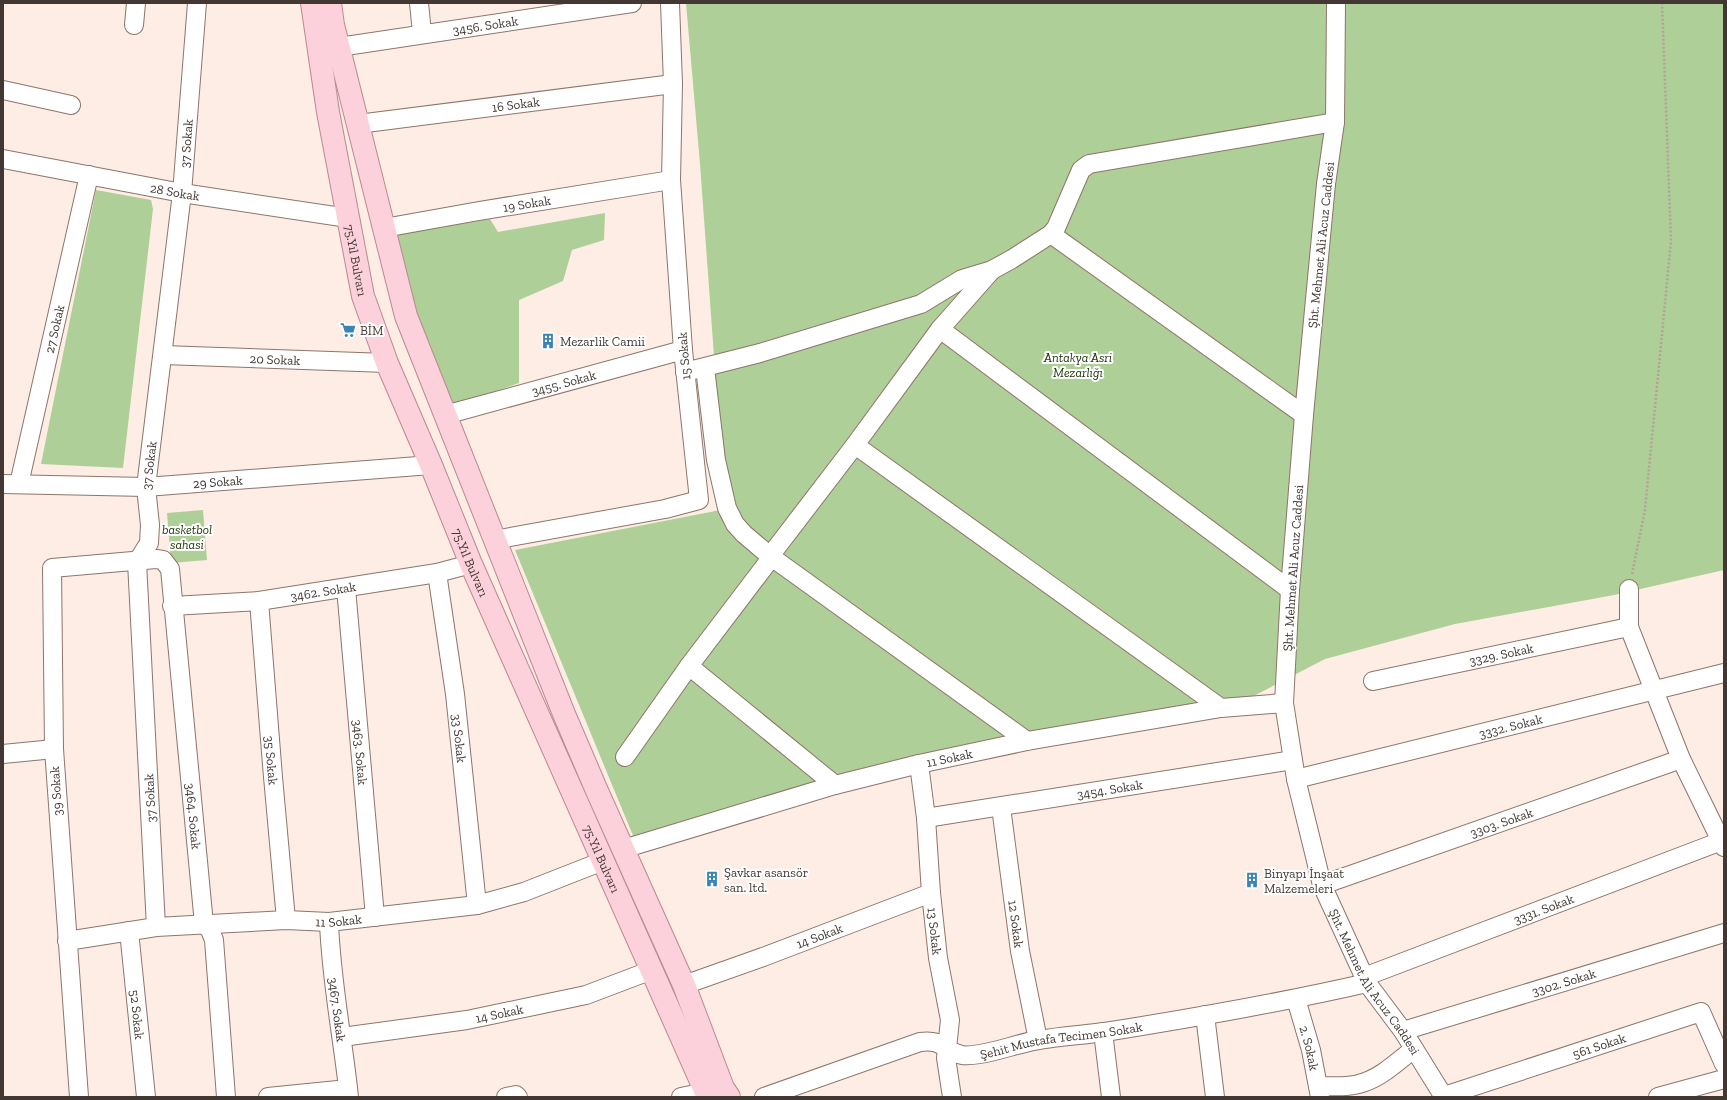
<svg xmlns="http://www.w3.org/2000/svg" width="1727" height="1100" viewBox="0 0 1727 1100" font-family="'Zilla Slab',serif">
  <style>
    .green { fill: #aecf97 }
    .lines { fill: none; stroke-linecap: round; stroke-linejoin: round }
    .minor-casing { stroke: #8d756a; stroke-width: 20 }
    .major-casing { stroke: #ba8890; stroke-width: 24 }
    .path { stroke: #b1a29b; stroke-width: 2.5; stroke-dasharray: 2 2; stroke-linecap: butt }
    .minor { stroke: #fff; stroke-width: 18 }
    .major { stroke: #fcd1db; stroke-width: 22 }
    .labels { text-anchor: middle; dominant-baseline: central; stroke-width: 4; stroke-linejoin: round; paint-order: stroke }
    .street-label { font-size: 13px; fill: #423732; stroke: #fff }
    .poi-label { font-size: 13px; fill: #423732; stroke: #fff; text-anchor: start }
    .park-label { font-size: 13px; font-style: italic; fill: #22380f; stroke: #fff }
  </style>
  <rect width="100%" height="100%" fill="#feede5"/>
  <path class="green" d="M686 3H1724V570L1614 595 1455 624 1325 659 1246 700 1167 715 634 838 515 550 736 507 720 438 700 164Z
    M96 190 151 200 153 209 123 468 41 464Z
    M605 213 604 240 572 250 563 281 519 300V383L453 407 413 314 393 235 490 219 498 232Z
    M203 510 207 560 171 563 167 513Z"/>
  <g class="lines">
    <defs>
      <g id="minor">
        <path d="M419 3 422 33"/>
        <path id="s1" d="M1336 3 1335 122 1326 184 1304 415 1290 590 1284 703 1296 779 1322 885 1367 983 1403 1031 1444 1097"/>
        <path d="M134 25 136 3"/>
        <path id="s2" d="M339 47 632 3"/>
        <path d="M3 90 71 105"/>
        <path id="s3" d="M358 124 673 84"/>
        <path id="s4" d="M3 159 182 193 348 218"/>
        <path id="s5" d="M384 228 479 211 671 180"/>
        <path d="M1051 234 1304 415"/>
        <path d="M940 329 1290 590"/>
        <path id="s6" d="M163 355 387 363"/>
        <path d="M705 368 716 460 727 508 735 524 744 534 770 556 1027 741"/>
        <path d="M685 372 760 353 921 304 962 279 992 270 1012 259 1051 234 1056 228 1081 170 1089 164 1335 122"/>
        <path id="s7" d="M445 415 683 350"/>
        <path d="M855 445 1221 708"/>
        <path id="s8" d="M3 484 146 487 431 465"/>
        <path id="s9" d="M19 484 89 175"/>
        <path d="M494 540 665 509 699 500 683 350 671 180 673 84 670 3"/>
        <path id="s10" d="M437 573 455 694 477 905"/>
        <path id="s11" d="M346 588 375 917"/>
        <path d="M1629 589V627L1681 759 1724 847"/>
        <path id="s12" d="M259 601 273 777 286 920"/>
        <path id="s13" d="M172 606 259 601 437 573 471 564"/>
        <path d="M689 666 835 785"/>
        <path id="s14" d="M1373 681 1629 627"/>
        <path d="M3 754 54 749"/>
        <path d="M625 757 689 666 771 558 770 556 855 445 940 329 992 270"/>
        <path id="s15" d="M919 764 926 818 931 893 938 958 950 1020 946 1058 952 1097"/>
        <path id="s16" d="M1296 779 1724 673"/>
        <path id="s17" d="M1001 807 1020 951 1038 1040"/>
        <path id="s18" d="M926 818 1293 760"/>
        <path id="s19" d="M623 849 835 785 919 764 1027 741 1221 708 1284 703"/>
        <path id="s20" d="M1322 885 1681 759"/>
        <path id="s21" d="M329 922C331 981 343 1039 349 1097"/>
        <path id="s22" d="M156 927 137 562 149 543 150 525 146 487 182 193 197 3"/>
        <path id="s23" d="M129 931 146 1097"/>
        <path id="s24" d="M67 941 156 927 286 920 329 922 477 905 524 892 603 861"/>
        <path id="s25" d="M1364 977 1724 840"/>
        <path id="s26" d="M684 985 763 957 931 893"/>
        <path id="s27" d="M1296 999 1311 1050 1320 1097"/>
        <path d="M1205 1015 1215 1097"/>
        <path id="s28" d="M1403 1031 1724 933"/>
        <path d="M1103 1032 1111 1097"/>
        <path id="s29" d="M342 1037 467 1020 586 995 652 970"/>
        <path d="M1318 1086C1334 1086 1350 1088 1365 1082 1383 1076 1399 1060 1414 1049"/>
        <path id="s30" d="M1444 1096 1701 1012 1724 1064"/>
        <path id="s31" d="M79 1097 54 749 52 568 156 559 163 560 170 569 204 924 210 930 214 940 226 1097"/>
        <path d="M268 1097 348 1089"/>
        <path d="M506 1097 516 1095 518 1097"/>
        <path d="M681 1097 705 1092"/>
        <path id="s32" d="M764 1097 920 1042C945 1039 942 1051 962 1055 967 1056 974 1055 980 1054 1000 1051 1019 1043 1039 1040 1061 1036 1083 1035 1105 1032 1193 1018 1280 1003 1367 983"/>
        <path d="M1658 1097 1724 1079"/>
      </g>
      <g id="major">
        <path id="s33" d="M312 3 328 112 363 296 387 363 431 465 471 564 708 1097"/>
        <path d="M330 3 333 25 406 316 564 714 597 791 684 985 723 1088 729 1097"/>
      </g>
    </defs>
    <use href="#minor" class="minor-casing"/>
    <use href="#major" class="major-casing"/>
    <path class="path" d="M1632 574 1645 510 1671 241 1662 3"/>
    <use href="#minor" class="minor"/>
    <use href="#major" class="major"/>
  </g>
  <defs>
    <symbol id="supermarket-bare" viewBox="-9 -9 18 18"><path d="M-6-5.5h2.5l.6 2H6L4.5 2H-2.5L-4.4-4H-6ZM-1.5 3.2a1.3 1.3 0 1 0 .1 0ZM3 3.2a1.3 1.3 0 1 0 .1 0Z" fill="#3a83b7" stroke="#fff" stroke-width="2.5" paint-order="stroke"/></symbol>
    <symbol id="building-bare" viewBox="-9 -9 18 18"><path d="M-4-6H4V6H1V3H-1V6H-4ZM-2.5-4.3h1.7v1.8h-1.7ZM.8-4.3h1.7v1.8H.8ZM-2.5-1h1.7V.8h-1.7ZM.8-1h1.7V.8H.8Z" fill="#3a83b7" stroke="#fff" stroke-width="2.5" paint-order="stroke"/></symbol>
  </defs>
  <g fill-rule="evenodd">
    <use href="#supermarket-bare" x="337" y="319" width="22" height="22"/>
    <use href="#building-bare" x="537" y="330" width="22" height="22"/>
    <use href="#building-bare" x="701" y="868" width="22" height="22"/>
    <use href="#building-bare" x="1241" y="869" width="22" height="22"/>
  </g>
  <g class="labels">
    <g class="street-label">
      <text stroke="none"><textPath href="#s2" startOffset="148">3456. Sokak</textPath></text>
      <text stroke="none"><textPath href="#s3" startOffset="159">16 Sokak</textPath></text>
      <text stroke="none"><textPath href="#s22" startOffset="790">37 Sokak</textPath></text>
      <text stroke="none"><textPath href="#s4" startOffset="175">28 Sokak</textPath></text>
      <text stroke="none"><textPath href="#s5" startOffset="145">19 Sokak</textPath></text>
      <text transform="translate(1321 245) rotate(-84)">Şht. Mehmet Ali Acuz Caddesi</text>
      <text stroke="none"><textPath href="#s33" startOffset="261">75.Yıl Bulvarı</textPath></text>
      <text stroke="none"><textPath href="#s9" startOffset="159">27 Sokak</textPath></text>
      <text transform="translate(684 356) rotate(-95)">15 Sokak</text>
      <text stroke="none"><textPath href="#s6" startOffset="112">20 Sokak</textPath></text>
      <text stroke="none"><textPath href="#s7" startOffset="123">3455. Sokak</textPath></text>
      <text stroke="none"><textPath href="#s22" startOffset="466">37 Sokak</textPath></text>
      <text stroke="none"><textPath href="#s8" startOffset="215">29 Sokak</textPath></text>
      <text stroke="none"><textPath href="#s33" startOffset="585">75.Yıl Bulvarı</textPath></text>
      <text transform="translate(1293 568) rotate(-86)">Şht. Mehmet Ali Acuz Caddesi</text>
      <text stroke="none"><textPath href="#s13" startOffset="152">3462. Sokak</textPath></text>
      <text stroke="none"><textPath href="#s14" startOffset="131">3329. Sokak</textPath></text>
      <text stroke="none"><textPath href="#s16" startOffset="221">3332. Sokak</textPath></text>
      <text stroke="none"><textPath href="#s10" startOffset="167">33 Sokak</textPath></text>
      <text stroke="none"><textPath href="#s11" startOffset="165">3463. Sokak</textPath></text>
      <text stroke="none"><textPath href="#s19" startOffset="339">11 Sokak</textPath></text>
      <text stroke="none"><textPath href="#s12" startOffset="160">35 Sokak</textPath></text>
      <text stroke="none"><textPath href="#s18" startOffset="186">3454. Sokak</textPath></text>
      <text transform="translate(56 791) rotate(-94)">39 Sokak</text>
      <text transform="translate(150 798) rotate(-93)">37 Sokak</text>
      <text stroke="none"><textPath href="#s31" startOffset="901">3464. Sokak</textPath></text>
      <text stroke="none"><textPath href="#s20" startOffset="190">3303. Sokak</textPath></text>
      <text stroke="none"><textPath href="#s33" startOffset="909">75.Yıl Bulvarı</textPath></text>
      <text stroke="none"><textPath href="#s25" startOffset="192">3331. Sokak</textPath></text>
      <text stroke="none"><textPath href="#s24" startOffset="273">11 Sokak</textPath></text>
      <text stroke="none"><textPath href="#s17" startOffset="118">12 Sokak</textPath></text>
      <text stroke="none"><textPath href="#s15" startOffset="168">13 Sokak</textPath></text>
      <text stroke="none"><textPath href="#s26" startOffset="144">14 Sokak</textPath></text>
      <text stroke="none"><textPath href="#s1" startOffset="999">Şht. Mehmet Ali Acuz Caddesi</textPath></text>
      <text stroke="none"><textPath href="#s28" startOffset="168">3302. Sokak</textPath></text>
      <text stroke="none"><textPath href="#s21" startOffset="88">3467. Sokak</textPath></text>
      <text stroke="none"><textPath href="#s29" startOffset="159">14 Sokak</textPath></text>
      <text stroke="none"><textPath href="#s23" startOffset="84">52 Sokak</textPath></text>
      <text stroke="none"><textPath href="#s32" startOffset="311">Şehit Mustafa Tecimen Sokak</textPath></text>
      <text stroke="none"><textPath href="#s30" startOffset="163">561 Sokak</textPath></text>
      <text stroke="none"><textPath href="#s27" startOffset="51">2. Sokak</textPath></text>
    </g>
    <g class="poi-label">
      <text x="360" y="330">BİM</text>
      <text x="560" y="341">Mezarlik Camii</text>
      <text x="724" y="872">Şavkar asansör<tspan x="724" dy="15">san. ltd.</tspan></text>
      <text x="1264" y="873">Binyapı İnşaat<tspan x="1264" dy="15">Malzemeleri</tspan></text>
    </g>
    <g class="park-label">
      <text x="1078" y="357">Antakya Asri<tspan x="1078" dy="15">Mezarlığı</tspan></text>
      <text x="187" y="529">basketbol<tspan x="187" dy="15">sahasi</tspan></text>
    </g>
  </g>
  <rect width="1727" height="1100" fill="none" stroke="#423732" stroke-width="8"/>
</svg>
